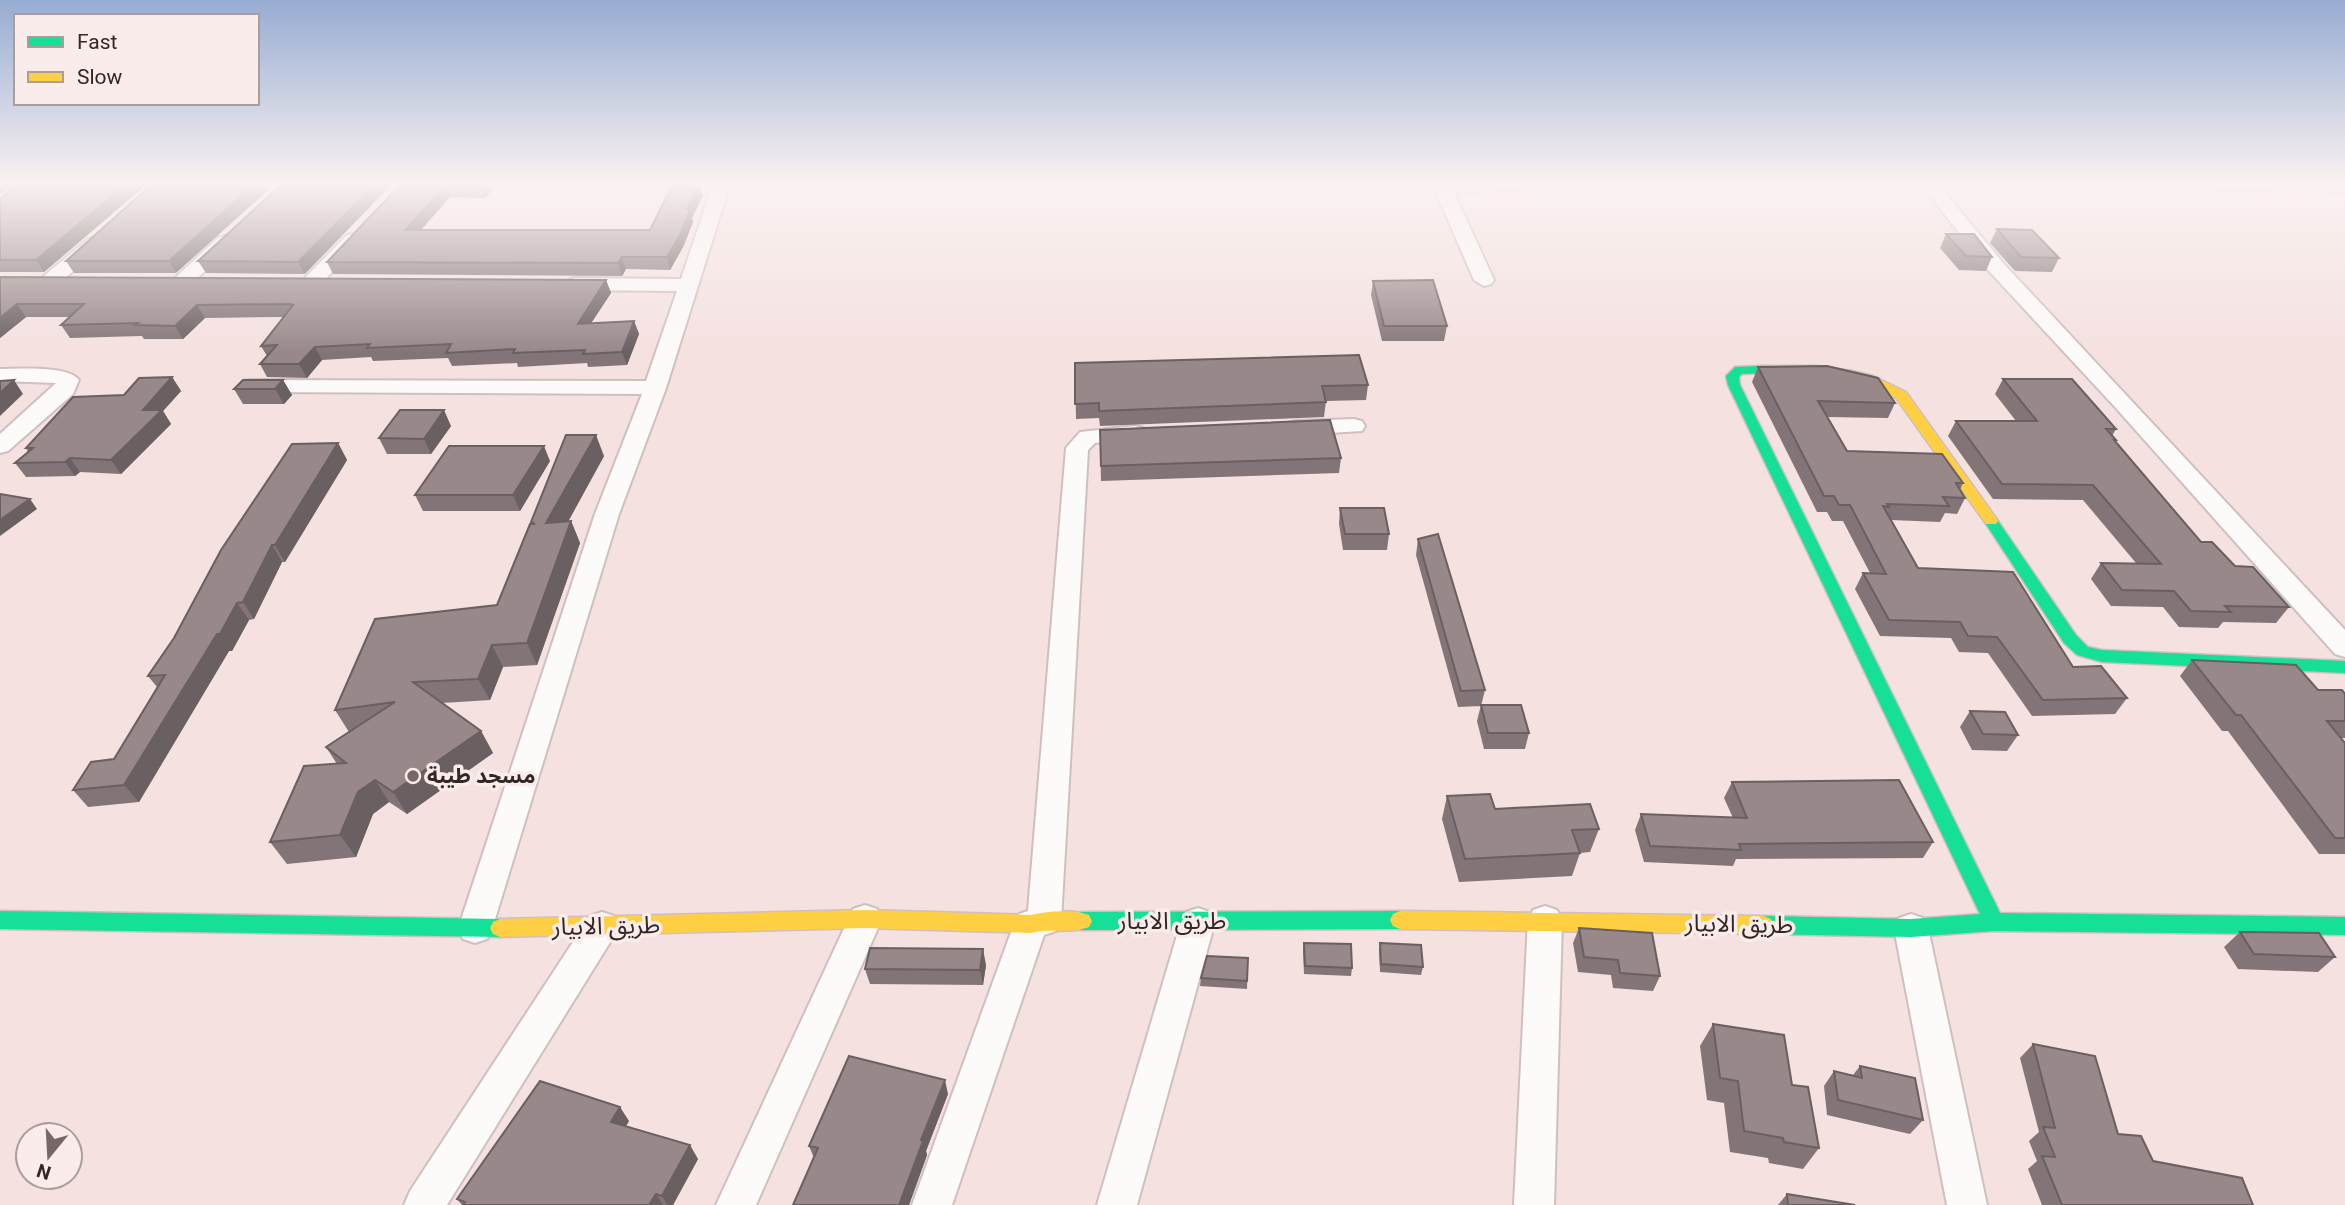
<svg xmlns="http://www.w3.org/2000/svg" width="2345" height="1205" viewBox="0 0 2345 1205" font-family="Roboto,'Noto Sans Arabic',sans-serif">
  <style>
    .lines { fill: none; stroke-linecap: round; stroke-linejoin: round }
    .street-casing { stroke: #cec0bf; stroke-width: 4 }
    .fast-casing { stroke: #cec0bf; stroke-width: 3 }
    .slow-casing { stroke: #cec0bf; stroke-width: 3 }
    .street { fill: #fdfafa; fill-rule: evenodd }
    .fast { fill: #16e098; fill-rule: evenodd }
    .slow { fill: #ffcf43; fill-rule: evenodd }
    .wall { fill: #837577 }
    .shaded-wall { fill: #6a5f61 }
    .building { fill: #98888a; stroke: #6a5f61; stroke-width: 2 }
    .poi-dot { fill: #776867; stroke: #faeceb; stroke-width: 2.5 }
    .labels { text-anchor: middle; dominant-baseline: central; stroke-width: 7; stroke-linejoin: round; paint-order: stroke }
    .poi-label { font-size: 21px; font-weight: bold; fill: #332726; stroke: #faeceb; text-anchor: start }
    .near-street-label { font-size: 24px; fill: #332726; stroke: #faeceb }
  </style>
  <rect width="100%" height="100%" fill="#f4e1e0"/>
  <g class="lines">
    <defs>
      <path id="street" d="M713 184H730L666 388 619 514 492 929 487 939 475 943 463 939 458 929 595 514 642 394 251 392 243 391 240 386 243 381 251 380 646 381 677 291 573 290 563 284 573 278 681 279Z
        M1447 184H1535L1527 189 1454 193 1494 280 1491 284 1484 286 1474 280 1435 190 1438 186Z
        M1921 184H1938L2003 263 2345 630V657L2335 654 2115 407 1989 271Z
        M2201 184H2345V192L2209 189Z
        M352 234 358 236 361 240 358 244 319 286H305L302 282 305 278 346 236Z
        M225 236 234 242 232 246 190 285H176L173 281 176 277 218 238Z
        M95 237 104 243 102 247 58 284H44L41 280 44 276 88 239Z
        M0 369C18 369 68 365 79 380L73 394 8 451 0 453V434L56 383 0 381Z
        M1354 419 1362 421 1365 426 1362 431 1296 435 1288 433 1285 428 1288 423 1296 421Z
        M1135 426 1143 428 1146 433 1143 438 1095 443 1088 450 1061 921 1056 931 1044 935 952 1205H912L1014 924 1019 914 1028 911 1066 448 1080 432Z
        M865 905 877 909 882 919 756 1205H716L853 909Z
        M1545 906 1557 910 1562 920 1554 1205H1514L1528 920 1533 910Z
        M1198 908 1210 912 1215 922 1137 1205H1097L1181 922 1186 912Z
        M602 912 614 916 619 926 614 936 447 1205H404L410 1191 590 916Z
        M1911 914 1923 918 1928 928 1987 1205H1947L1894 928 1899 918Z"/>
      <path id="fast" d="M1761 366 1765 367V373L1742 374 1739 377 1740 385 2000 913 2345 917V935L1994 931 1911 937 1764 934 1757 931 1754 925 1757 919 1764 916 1911 919 1980 914 1728 385 1726 376 1735 367Z
        M1991 516 1996 518 2076 635 2088 647 2102 650 2345 661V673L2102 662 2077 655 2064 643 1984 521Z
        M0 911 500 919 507 922 510 928 507 934 500 937 0 929Z
        M1400 911 1407 914 1410 920 1407 926 1400 929 1082 930 1075 927 1072 921 1075 915 1082 912Z"/>
      <path id="slow" d="M1761 366H1816L1852 371 1873 376 1906 392 1996 518 1998 521 1996 524H1986L1896 398C1864 379 1832 374 1795 373 1783 373 1769 375 1757 373V367Z
        M865 910 1031 915C1048 911 1072 909 1089 915L1092 921 1089 927C1071 934 1050 928 1031 933L865 928 500 937 493 934 490 928 493 922 500 919Z
        M1400 911 1764 916 1771 919 1774 925 1771 931 1764 934 1400 929 1393 926 1390 920 1393 914Z"/>
    </defs>
    <use href="#street" class="street-casing"/>
    <use href="#fast" class="fast-casing"/>
    <use href="#slow" class="slow-casing"/>
    <use href="#street" class="street"/>
    <use href="#fast" class="fast"/>
    <use href="#slow" class="slow"/>
  </g>
  <path class="wall" d="M17 184H147L44 272H0V199Z
    M152 184 176 273H74L66 261Z
    M282 184 305 274 206 273 198 261Z
    M401 184H497L485 198 450 197 421 230H650L703 195 692 218 693 222 683 247 670 270 626 269 622 276 333 274 327 262Z
    M1997 229 2059 258 2052 272 2015 271 1990 243Z
    M1946 234 1992 257 1986 271 1959 270 1940 248Z
    M0 277 606 280 611 293 591 323 634 321 639 334 627 365 588 367 587 363 518 367 517 363 452 366 448 358 373 361 371 357 322 360 307 378 267 377 260 364 267 356 261 346 283 317 205 318 183 339H144L142 336 70 338 61 325 70 317H26L0 338Z
    M1373 281 1447 326 1444 341H1382L1371 295Z
    M1075 363 1368 385 1366 400 1326 401 1324 417 1100 426 1099 418 1076 419Z
    M1758 367 1895 403 1888 418 1827 417 1847 451 1963 483 1960 490 1965 498 1957 514 1945 513 1940 522 1891 520 1918 568 2073 667 2127 698 2115 714 2032 716 1988 653 1959 652 1951 638 1880 636 1855 589 1863 573H1870L1843 521H1832L1827 512H1817L1752 382Z
    M172 377 181 391 163 411 171 424 121 474 80 472 75 476 26 477 15 463 28 452 26 448 124 395Z
    M2003 379 2116 429 2112 436 2116 440 2115 442 2201 542 2289 607 2276 623 2223 622 2218 628 2179 627 2163 607 2111 606 2091 579 2101 563H2136L2083 500 1993 499 1948 436 1956 421H2016L1995 394Z
    M283 380 292 395 284 404H243L234 389Z
    M451 426 431 454H387L379 438Z
    M1100 430 1341 458 1339 473 1101 481Z
    M338 443 347 460 285 562H282L254 619 249 620 232 651H229L139 802 88 807 73 790 114 759 157 687 148 676Z
    M604 456 568 522 571 521 580 543 537 665 503 667 490 700 442 703 481 731 493 753 407 814 389 802 373 814 356 857 287 864 270 842 337 764 326 747 349 732 335 710 497 605 532 524 531 522Z
    M550 461 520 511H423L415 495Z
    M1340 508 1389 534 1387 550H1343L1339 524Z
    M1418 539 1485 690 1481 706 1458 707 1416 555Z
    M2192 660 2318 690 2345 694V738H2341L2345 743V854H2319L2228 731H2222L2180 676Z
    M1481 705 1529 733 1525 749H1484L1477 721Z
    M1970 711 2018 735 2007 751 1972 750 1960 727Z
    M1732 782 1933 842 1923 858 1736 859 1733 866 1644 862 1635 830 1641 814 1733 818 1724 798Z
    M1447 796 1495 809 1599 829 1590 852 1580 853 1572 876 1459 882 1442 819Z
    M1579 928 1660 976 1653 991 1613 988 1611 975 1578 972 1573 943Z
    M2240 932 2335 957 2318 972 2238 969 2224 947Z
    M1304 943 1352 968 1351 976 1304 974 1303 950Z
    M1380 943 1423 967 1421 975 1380 972 1379 951Z
    M1248 958 1247 989 1200 986 1201 978Z
    M986 965 983 985 870 984 865 969Z
    M1713 1024 1792 1085 1819 1148 1803 1169 1769 1163 1768 1158 1730 1152 1724 1103 1707 1100 1700 1046Z
    M2033 1044 2118 1134 2153 1161 2253 1205H2042L2028 1169 2037 1161 2029 1141 2039 1132 2020 1058Z
    M1860 1066 1923 1120 1910 1134 1827 1115 1824 1086 1834 1071 1853 1075Z
    M948 1094 926 1151 927 1155 909 1205H793L814 1158 809 1146Z
    M629 1121 626 1126 698 1159 673 1205H462L457 1199Z
    M1787 1194 1855 1205H1778Z"/>
  <path class="shaded-wall" d="M0 184H12L0 194Z
    M126 184H147L44 272 36 260Z
    M255 184H275L176 273 169 261Z
    M375 184H392L305 274 298 262Z
    M482 184H497L485 198 481 186Z
    M699 184 703 195 692 218 693 222 683 247 670 270 667 257Z
    M446 185 450 197 410 242 405 230Z
    M622 257 626 269 622 276 618 263Z
    M606 280 611 293 582 337 578 324Z
    M17 304 26 317 0 338V318Z
    M197 305 205 318 183 339 175 326Z
    M634 321 639 334 627 365 622 352Z
    M315 347 322 360 307 378 299 364Z
    M172 377 181 391 163 411 171 424 121 474 111 460 143 410Z
    M14 380 23 394 0 416V393Z
    M283 380 292 395 284 404 275 389Z
    M444 410 451 426 431 454 424 439Z
    M596 435 604 456 555 545 546 523Z
    M338 443 347 460 285 562 275 545Z
    M544 446 550 461 520 511 513 495Z
    M70 458 80 472 75 476 65 462Z
    M30 499 37 509 0 536V520Z
    M571 521 580 543 537 665 527 643Z
    M272 545 282 562 254 619 243 602Z
    M237 603 249 620 232 651H229L139 802 124 785Z
    M492 645 503 667 490 700 478 679Z
    M481 731 493 753 407 814 393 792Z
    M375 780 389 802 373 814 356 857 340 835 358 792Z
    M983 949 986 965 983 985 980 970Z
    M945 1080 948 1094 926 1151 927 1155 909 1205H899L921 1140Z
    M620 1107 629 1121 620 1136 611 1122Z
    M690 1145 698 1159 673 1205H667L662 1196Z
    M656 1194 663 1205H649Z"/>
  <path class="building" d="M17 184H126L36 260H0V199Z
    M152 184H255L169 261H66Z
    M282 184H375L298 262 198 261Z
    M401 184H482L481 186 446 185 405 230H650L673 184H699L687 209 690 210 680 235 667 257H622L618 263 327 262Z
    M1997 229 2032 230 2059 258 2021 257Z
    M1946 234H1974L1992 257 1966 256Z
    M0 277 606 280 578 324 634 321 622 352 583 354 585 350 513 353 515 349 446 353 451 344 367 348 370 344 315 347 299 364H260L277 345 261 346 293 305 290 304 197 305 175 326 135 325 138 323 61 325 84 304H17L0 318Z
    M1433 280 1447 326H1384L1373 281Z
    M1359 355 1368 385 1322 386 1326 402 1099 411V403L1075 404V363Z
    M1827 366 1878 378 1895 403 1818 401 1847 451 1942 454 1963 483H1956L1965 498 1943 497 1949 506 1887 504 1889 507 1883 506 1918 568 2013 572 2073 667 2101 666 2127 698 2043 700 1997 637 1968 636 1960 622 1889 620 1863 573 1886 574 1850 505H1839L1834 496H1824L1758 367Z
    M172 377 143 410H162L111 460 70 458 65 462 15 463 33 448H26L73 397 124 395 139 378Z
    M2003 379H2072L2116 429H2106L2116 440H2114L2201 542H2212L2235 566 2253 567 2289 607 2225 606 2231 612 2191 611 2174 591 2122 590 2101 563 2161 564 2093 485 2002 484 1956 421H2037Z
    M14 380 0 393V381Z
    M243 380H283L275 389H234Z
    M400 410H444L424 439 379 438Z
    M1330 420 1341 458 1101 466 1100 430Z
    M566 435H596L546 523 571 521 527 643 492 645 478 679 413 682 481 731 393 792 375 780 358 792 340 835 270 842 304 766 346 763 326 747 395 702 335 710 375 619 497 605 530 524H535L531 522Z
    M338 443 275 545H272L243 602 237 603 220 634H217L124 785 73 790 91 762 114 759 165 675 148 676 174 638 221 550 292 444Z
    M449 446H544L513 495H415Z
    M0 494 30 499 0 520Z
    M1340 508H1384L1389 534H1345Z
    M1438 534 1485 690 1461 691 1418 539Z
    M2192 660 2296 665 2318 690H2342L2345 694V721H2327L2345 743V838H2335L2241 715H2236Z
    M1481 705H1521L1529 733H1488Z
    M1970 711 2005 712 2018 735 1983 734Z
    M1899 780 1933 842 1739 844 1741 850 1650 846 1641 814 1747 818 1732 782Z
    M1490 794 1495 809 1590 804 1599 829 1572 830 1580 853 1465 859 1447 796Z
    M1579 928 1652 933 1660 976 1620 973 1618 960 1584 957Z
    M2240 932 2319 933 2335 957 2254 954Z
    M1304 943 1351 944 1352 968 1305 966Z
    M1380 943 1421 945 1423 967 1381 964Z
    M870 948 983 949 980 970 865 969Z
    M1207 956 1248 958 1247 981 1201 978Z
    M1713 1024 1784 1035 1792 1085 1808 1087 1819 1148 1784 1142 1783 1138 1744 1131 1738 1081 1720 1078Z
    M2033 1044 2095 1056 2118 1134 2141 1136 2153 1161 2242 1178 2253 1205H2062L2042 1156 2055 1157 2043 1127 2055 1128Z
    M849 1056 945 1080 921 1140 923 1141 899 1205H793L818 1148 809 1146Z
    M1860 1066 1915 1078 1923 1120 1838 1100 1834 1071 1862 1078Z
    M540 1081 620 1107 611 1122 690 1145 662 1196 656 1194 649 1205H463L465 1202 457 1199Z
    M1787 1194 1855 1205H1788Z"/>
  <linearGradient id="sky" x2="0" y2="1"><stop stop-color="#97acd2"/><stop offset="0.52" stop-color="#faf2f1"/><stop offset="1" stop-color="#faf2f1" stop-opacity="0"/></linearGradient>
  <rect width="2345" height="353" fill="url(#sky)"/>
  <circle class="poi-dot" cx="413" cy="776" r="7"/>
  <g class="labels">
    <g class="poi-label">
      <text x="427" y="776">مسجد طيبة</text>
    </g>
    <g class="near-street-label">
      <text x="1172" y="921">طريق الابيار</text>
      <text transform="translate(1739 924) rotate(1)">طريق الابيار</text>
      <text transform="translate(606 926) rotate(-1)">طريق الابيار</text>
    </g>
  </g>
  <rect x="14" y="14" width="245" height="91" fill="#faeceb" stroke="#aa9d9c" stroke-width="2"/>
  <rect x="28" y="37" width="35" height="10" fill="#16e098" stroke="#aa9d9c" stroke-width="2"/>
  <text x="77" y="49" font-size="21" fill="#332726">Fast</text>
  <rect x="28" y="72" width="35" height="10" fill="#ffcf43" stroke="#aa9d9c" stroke-width="2"/>
  <text x="77" y="84" font-size="21" fill="#332726">Slow</text>
  <g transform="translate(49 1156) rotate(198)"><circle r="33" fill="#faeceb" stroke="#aa9d9c" stroke-width="2"/>
  <path d="M0-5L12 26L0 18L-12 26Z" fill="#776867"/>
  <text y="-10" font-size="19" font-weight="bold" text-anchor="middle" fill="#332726">N</text>
  </g>
</svg>
